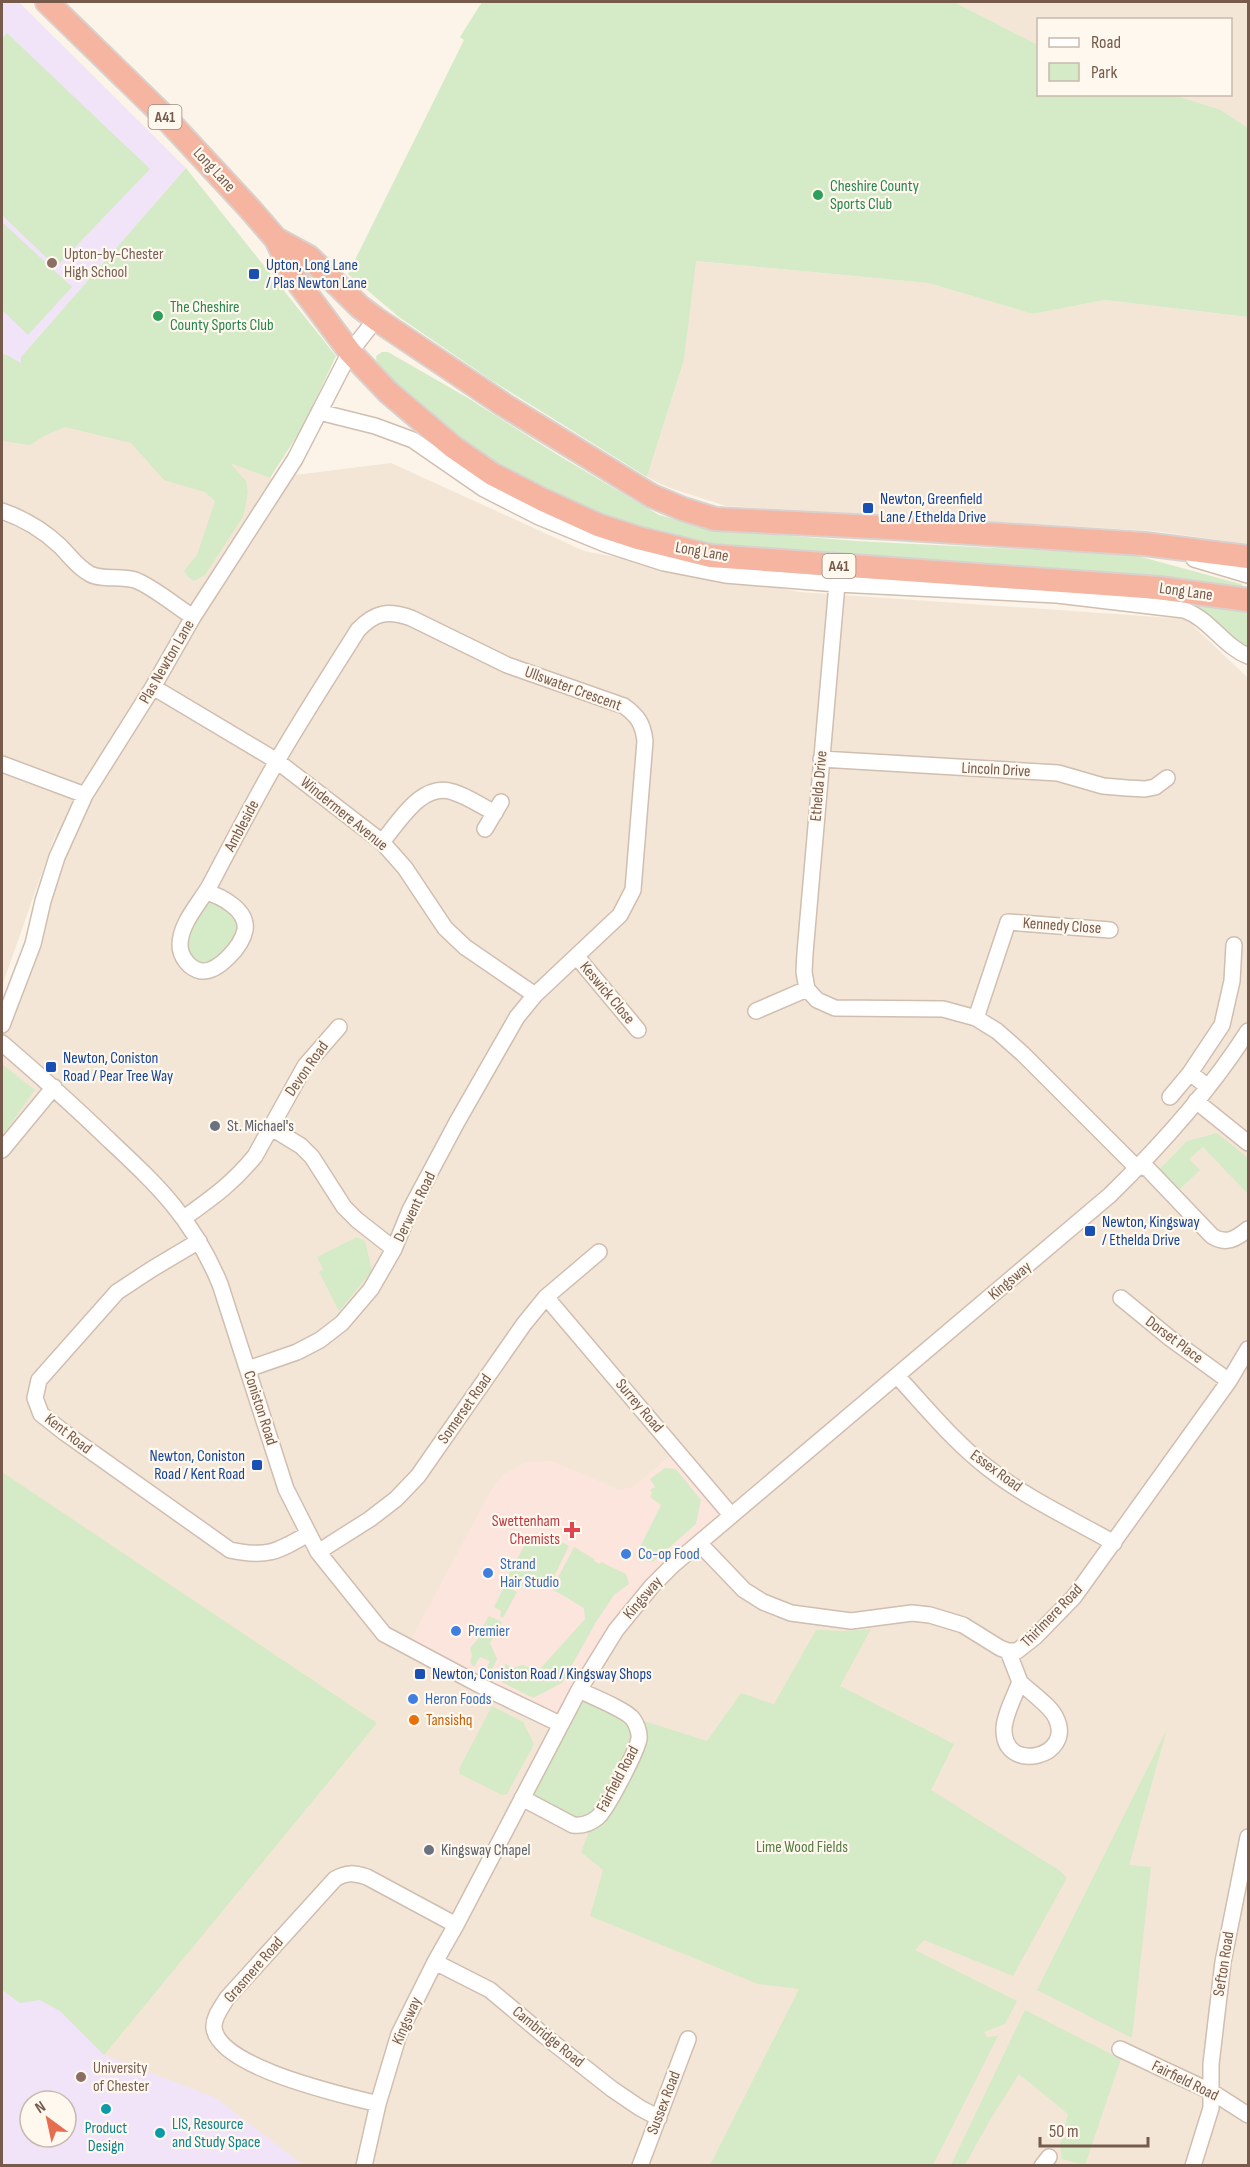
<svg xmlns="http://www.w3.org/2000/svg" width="1250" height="2167" viewBox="0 0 1250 2167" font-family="'Sofia Sans Condensed',sans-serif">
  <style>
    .residential { fill: #f4e6d6; fill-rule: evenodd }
    .commercial { fill: #fce5dc }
    .education { fill: #f1e4f9; fill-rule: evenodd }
    .green { fill: #d5eac6 }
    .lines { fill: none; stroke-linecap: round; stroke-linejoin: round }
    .minor-casing { stroke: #d0beb0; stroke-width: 18 }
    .highway-casing { stroke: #d9d1cd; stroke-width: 26 }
    .minor { stroke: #fff; stroke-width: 15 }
    .highway { stroke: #f5b5a0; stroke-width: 22 }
    .leisure-dot { fill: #2e9e5b; stroke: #fff8ee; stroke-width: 2 }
    .education-dot { fill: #8d6e63; stroke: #fff8ee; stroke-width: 2 }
    .transit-dot { fill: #1a4fb4; stroke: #fff8ee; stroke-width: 2 }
    .worship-dot { fill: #6b7280; stroke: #fff8ee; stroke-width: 2 }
    .health-dot { fill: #e0444e; stroke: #fff8ee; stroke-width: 2 }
    .shop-dot { fill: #3f7fe0; stroke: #fff8ee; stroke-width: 2 }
    .food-dot { fill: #e8710a; stroke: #fff8ee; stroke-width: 2 }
    .culture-dot { fill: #0f9aa8; stroke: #fff8ee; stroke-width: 2 }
    .labels { text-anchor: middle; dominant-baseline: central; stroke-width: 4.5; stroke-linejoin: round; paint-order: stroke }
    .shield { fill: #fff8ee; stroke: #9f897d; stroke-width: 1.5 }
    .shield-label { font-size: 15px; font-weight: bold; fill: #765a4c }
    .street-label { font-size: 16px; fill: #765a4c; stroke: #fff8ee }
    .leisure-label { font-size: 16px; fill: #27864d; stroke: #fff8ee; text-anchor: start }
    .education-label { font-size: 16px; fill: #785e54; stroke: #fff8ee; text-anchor: start }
    .transit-label { font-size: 16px; fill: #164399; stroke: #fff8ee; text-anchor: start }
    .worship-label { font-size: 16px; fill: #5b616d; stroke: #fff8ee; text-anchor: start }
    .health-label { font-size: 16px; fill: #be3a42; stroke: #fff8ee; text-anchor: end }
    .shop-label { font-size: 16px; fill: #366cbe; stroke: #fff8ee; text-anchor: start }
    .food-label { font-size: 16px; fill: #c56008; stroke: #fff8ee; text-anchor: start }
    .park-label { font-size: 16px; fill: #547c43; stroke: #fff8ee }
    .culture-label { font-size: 16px; fill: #0d838f; stroke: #fff8ee; text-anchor: start }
  </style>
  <rect width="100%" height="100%" fill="#fcf4e8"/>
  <path class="residential" d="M954 2H1248V128L1221 110 1175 95 1230 94V20H1038V45Z
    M695 261 928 283 1033 314 1104 300 1248 317V544L1154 531 726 506 670 488 647 477 684 360Z
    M66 398 270 478 391 463 584 551 800 592 1186 619 1248 678V2165H2V1021L59 824 2 986V403ZM30 2101H66V2137H30Z"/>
  <path class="commercial" d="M677 1450 731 1515 652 1586 560 1724 407 1647 494 1485 504 1474 526 1462 552 1461 620 1490 633 1487Z"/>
  <path class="education" d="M2 2H19L186 168 21 357 22 400 2 403Z
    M2 1990 20 2002 40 2000 60 2011 104 2055 216 2098 303 2165H2ZM30 2101H66V2137H30Z"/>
  <path class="green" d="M482 2H954L1038 45V94L1175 95 1221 110 1248 128V317L1104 300 1033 314 928 283 696 261 684 360 647 477 491 380 399 317 348 274 464 40 460 37Z
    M7 33 150 169 56 267 2 215V39Z
    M186 168 336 356 302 428 270 478 230 463 246 481 248 493 243 517 205 575 194 581 188 577 184 571 197 555 215 501 205 492 164 480 131 443 65 427 44 436 30 445 2 441V354L7 355 21 363V357Z
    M2 222 72 287 28 335 2 310Z
    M382 352H388L468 398 561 457 659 515 715 530 857 541 1134 555 1241 584 1244 587 1241 589 775 556 667 539 536 491 439 427 377 367 376 356Z
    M1188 602 1248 612V648L1237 643 1209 614 1187 605Z
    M206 892 217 895 245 931 215 969 191 966 183 930Z
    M2 1064 35 1090 2 1136Z
    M1217 1133 1248 1158V1194L1203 1147 1189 1159 1200 1170 1179 1190 1188 1200 1185 1202 1157 1172 1187 1141Z
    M357 1237 365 1241 372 1271 339 1311 319 1272 323 1269 317 1257Z
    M665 1468 676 1469 701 1500 696 1524 654 1561 648 1562 636 1555 661 1505 650 1497 652 1493 650 1490 655 1487 650 1479Z
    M2 1472 377 1723 104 2055 60 2011 40 2000 20 2003 2 1990Z
    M549 1535 569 1546 549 1587 535 1579 525 1581 521 1589 505 1580 526 1543C535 1546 541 1542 549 1535Z
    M574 1547 594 1559V1561L600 1564 601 1562 626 1574 629 1584 614 1595 596 1622 562 1683 533 1698 498 1680 506 1664 512 1668 522 1665 539 1670 585 1619 584 1608 552 1589Z
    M505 1585 517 1592 503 1618 500 1616 501 1611 494 1607Z
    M489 1616 502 1622 490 1643 497 1659 490 1674 485 1672 490 1661 480 1657 474 1667 470 1662 472 1655 470 1648 481 1635 479 1633Z
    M871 1629 840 1686 954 1744 931 1790 1059 1870 1067 1878 1013 1976 924 1940 915 1950 1017 2001 1005 2024 984 2032 987 2037 998 2036 933 2165H710L799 1989 758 1984 590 1916 603 1870 581 1852 593 1821 587 1824 522 1798 579 1690 631 1717 707 1741 741 1693 774 1704 816 1630 843 1631Z
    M492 1706 523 1722 534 1744 507 1794 502 1795 460 1774 459 1769Z
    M1167 1729 1129 1865 1151 1867 1132 2038 1037 1990Z
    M1025 2010 1121 2059 1085 2165 1062 2159 1060 2144 1068 2114 1019 2074 990 2120 965 2165H951Z"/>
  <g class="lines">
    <defs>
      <path id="minor" d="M319 412 375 426 413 440 484 489 539 517 605 544 664 563 725 575 837 584 1057 595 1184 610C1210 619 1223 646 1248 656
        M2 511C25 519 42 529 60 546 70 556 77 567 90 574 101 580 121 576 135 580 152 586 177 607 193 617
        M1194 559 1248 575
        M153 687 277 761 382 842 405 868 445 928 465 947 535 995
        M821 759 1058 773 1103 786 1127 788 1145 789 1155 787 1167 778
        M2 764 85 795
        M485 829 501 802
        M382 842C399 822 422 781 453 792 467 796 481 806 495 813
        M206 892C221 896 248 910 245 930 242 946 218 973 201 971 189 969 180 956 180 945 180 923 200 903 210 885 232 843 254 801 277 761 303 716 331 673 358 630 375 612 388 610 411 618L507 665 624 706C638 716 643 724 645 741L633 890 620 915 535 995 517 1017 457 1122 410 1210 394 1249 371 1289 342 1323 320 1340 297 1352 248 1369
        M577 957 638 1030
        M807 989 804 972 805 953 837 584
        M756 1011 807 989 817 1000 835 1008 943 1009 976 1018 997 1031 1023 1054 1132 1163 1148 1169 1212 1236C1226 1245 1236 1239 1248 1229
        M976 1018 1008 922 1110 930
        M2 1025 33 944 43 901 57 857 85 795 153 687 193 617 295 459 350 352 376 319
        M2 1043C38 1074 73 1105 107 1138 158 1186 192 1217 220 1284L286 1489 318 1552 384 1634 489 1690 560 1724
        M1208 1087 1190 1073 1222 1025 1232 981 1234 945
        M1170 1097 1190 1073
        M1196 1101 1248 1143
        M270 1127 301 1146 312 1157 344 1207 357 1220 394 1249
        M2 1150 54 1087
        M184 1218C213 1197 232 1184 255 1156L305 1066 339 1027
        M199 1241 152 1269 117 1292 39 1380 35 1398 41 1414 65 1433 230 1550C266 1558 277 1552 308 1534
        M546 1297 731 1515
        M1121 1298 1171 1339 1229 1381
        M897 1376C926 1407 954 1442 988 1468 1026 1498 1072 1519 1114 1543
        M699 1543 744 1590 763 1602 791 1613 851 1621 912 1613 930 1615 963 1625 1000 1648 1008 1651H1017L1035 1637 1074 1597 1229 1381 1248 1349
        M318 1552 370 1519 396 1499 418 1476 524 1324 546 1297 599 1252
        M1008 1651 1020 1682
        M1020 1682C1030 1692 1051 1706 1056 1718 1075 1757 1005 1774 1004 1731 1003 1718 1015 1695 1020 1682Z
        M522 1798 573 1825C582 1826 591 1823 598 1817 608 1807 636 1753 639 1739 640 1733 636 1722 632 1718 624 1709 591 1696 579 1690
        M435 1962 490 1990 546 2037 612 2089 640 2108 659 2118
        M1120 2049 1212 2092 1248 2115
        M378 2104C344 2095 219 2068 214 2028 213 2017 222 2007 227 1998L335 1879C347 1872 354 1873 367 1877L456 1925
        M364 2166 378 2104 399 2034 435 1962 456 1925 579 1690 616 1630 652 1586 673 1565 1110 1195C1161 1145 1210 1091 1248 1031
        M640 2166 688 2039
        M1042 2166 1049 2157
        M1193 2166 1211 2108V2064L1223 1962 1248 1837"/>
      <path id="highway" d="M47 2 162 114 250 209 276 239 294 277 350 352 388 392 453 447 492 474 543 500 598 525 638 538 711 556 1159 588 1248 600
        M276 239 309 257 360 307 376 319 504 405 652 496 683 509 715 519 893 528 1145 544 1248 557"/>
    </defs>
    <use href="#minor" class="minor-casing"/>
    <use href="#highway" class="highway-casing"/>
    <use href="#minor" class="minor"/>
    <use href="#highway" class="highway"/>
  </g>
  <g class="leisure-dot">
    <circle cx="818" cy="195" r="6"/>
    <circle cx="158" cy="316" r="6"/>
  </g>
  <g class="education-dot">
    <circle cx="52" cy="263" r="6"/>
    <circle cx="81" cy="2077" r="6"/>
  </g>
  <g class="transit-dot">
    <rect x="248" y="268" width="12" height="12" rx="3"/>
    <rect x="862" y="502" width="12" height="12" rx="3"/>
    <rect x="45" y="1061" width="12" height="12" rx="3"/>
    <rect x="1084" y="1225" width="12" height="12" rx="3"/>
    <rect x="251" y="1459" width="12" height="12" rx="3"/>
    <rect x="414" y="1668" width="12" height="12" rx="3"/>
  </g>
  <g class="worship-dot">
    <circle cx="215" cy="1126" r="6"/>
    <circle cx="429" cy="1850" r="6"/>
  </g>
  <path class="health-dot" d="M569 1521h6v6h6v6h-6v6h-6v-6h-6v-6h6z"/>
  <g class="shop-dot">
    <circle cx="626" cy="1554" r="6"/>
    <circle cx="488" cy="1573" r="6"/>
    <circle cx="456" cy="1631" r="6"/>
    <circle cx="413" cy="1699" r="6"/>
  </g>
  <circle class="food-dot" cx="414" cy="1720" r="6"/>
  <g class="culture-dot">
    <circle cx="106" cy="2109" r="6"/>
    <circle cx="160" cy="2133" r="6"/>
  </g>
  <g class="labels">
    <g class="shield">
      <rect x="148.5" y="105" width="33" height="24" rx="4.5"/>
      <rect x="822.5" y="554" width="33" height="24" rx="4.5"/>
    </g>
    <g class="shield-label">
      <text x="165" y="117">A41</text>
      <text x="839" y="566">A41</text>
    </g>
    <g class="street-label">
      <text transform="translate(214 170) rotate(47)">Long Lane</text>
      <text transform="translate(702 552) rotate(10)">Long Lane</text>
      <text transform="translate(1186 592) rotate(8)">Long Lane</text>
      <text transform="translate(167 662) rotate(-60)">Plas Newton Lane</text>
      <text transform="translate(573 689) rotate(20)">Ullswater Crescent</text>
      <text transform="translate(996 770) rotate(3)">Lincoln Drive</text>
      <text transform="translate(819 786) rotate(-85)">Ethelda Drive</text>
      <text transform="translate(344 814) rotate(39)">Windermere Avenue</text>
      <text transform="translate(242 826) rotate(-62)">Ambleside</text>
      <text transform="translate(1062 926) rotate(4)">Kennedy Close</text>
      <text transform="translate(607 993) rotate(50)">Keswick Close</text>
      <text transform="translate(307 1069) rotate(-55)">Devon Road</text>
      <text transform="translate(415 1207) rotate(-64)">Derwent Road</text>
      <text transform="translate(1010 1281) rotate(-40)">Kingsway</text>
      <text transform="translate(1174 1340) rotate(37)">Dorset Place</text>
      <text transform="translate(639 1406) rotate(50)">Surrey Road</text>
      <text transform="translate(260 1408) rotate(72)">Coniston Road</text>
      <text transform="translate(465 1409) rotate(-55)">Somerset Road</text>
      <text transform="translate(68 1434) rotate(38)">Kent Road</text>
      <text transform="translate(996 1471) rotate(36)">Essex Road</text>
      <text transform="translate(643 1598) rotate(-49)">Kingsway</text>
      <text transform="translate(1052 1616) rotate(-46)">Thirlmere Road</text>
      <text transform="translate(618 1779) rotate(-62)">Fairfield Road</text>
      <text transform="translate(1224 1964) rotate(-81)">Sefton Road</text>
      <text transform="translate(254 1970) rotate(-49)">Grasmere Road</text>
      <text transform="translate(407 2021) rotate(-66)">Kingsway</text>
      <text transform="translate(548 2037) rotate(39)">Cambridge Road</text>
      <text transform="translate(1185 2081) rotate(26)">Fairfield Road</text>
      <text transform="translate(664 2103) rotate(-69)">Sussex Road</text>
    </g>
    <g class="leisure-label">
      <text x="830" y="186">Cheshire County<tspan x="830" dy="18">Sports Club</tspan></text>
      <text x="170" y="307">The Cheshire<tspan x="170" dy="18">County Sports Club</tspan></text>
    </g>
    <g class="education-label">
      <text x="64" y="254">Upton-by-Chester<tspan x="64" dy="18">High School</tspan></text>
      <text x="93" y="2068">University<tspan x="93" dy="18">of Chester</tspan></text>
    </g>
    <g class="transit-label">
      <text x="266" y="265">Upton, Long Lane<tspan x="266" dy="18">/ Plas Newton Lane</tspan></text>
      <text x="880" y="499">Newton, Greenfield<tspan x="880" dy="18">Lane / Ethelda Drive</tspan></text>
      <text x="63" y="1058">Newton, Coniston<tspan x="63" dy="18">Road / Pear Tree Way</tspan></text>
      <text x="1102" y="1222">Newton, Kingsway<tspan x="1102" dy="18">/ Ethelda Drive</tspan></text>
      <text x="245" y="1456" text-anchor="end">Newton, Coniston<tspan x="245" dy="18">Road / Kent Road</tspan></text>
      <text x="432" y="1674">Newton, Coniston Road / Kingsway Shops</text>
    </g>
    <g class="worship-label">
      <text x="227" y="1126">St. Michael's</text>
      <text x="441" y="1850">Kingsway Chapel</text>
    </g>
    <g class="health-label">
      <text x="560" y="1521">Swettenham<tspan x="560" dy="18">Chemists</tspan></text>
    </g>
    <g class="shop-label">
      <text x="638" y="1554">Co-op Food</text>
      <text x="500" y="1564">Strand<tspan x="500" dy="18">Hair Studio</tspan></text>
      <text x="468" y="1631">Premier</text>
      <text x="425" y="1699">Heron Foods</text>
    </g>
    <g class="food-label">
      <text x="426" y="1720">Tansishq</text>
    </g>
    <g class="park-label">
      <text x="802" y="1847">Lime Wood Fields</text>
    </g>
    <g class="culture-label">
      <text x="172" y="2124">LIS, Resource<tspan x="172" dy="18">and Study Space</tspan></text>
      <text x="106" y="2128" text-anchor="middle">Product<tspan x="106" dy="18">Design</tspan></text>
    </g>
  </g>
  <rect width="1250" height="2167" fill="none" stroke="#765a4c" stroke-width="6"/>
  <rect x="1037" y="18" width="195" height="78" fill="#fff8ee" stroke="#c8b9ad" stroke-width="1.5"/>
  <rect x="1049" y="38" width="30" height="9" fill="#ffffff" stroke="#c8b9ad" stroke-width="1.5"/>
  <text x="1091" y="48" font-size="18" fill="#765a4c">Road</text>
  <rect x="1049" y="63" width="30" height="18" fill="#d5eac6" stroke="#c8b9ad" stroke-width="1.5"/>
  <text x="1091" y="78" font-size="18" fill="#765a4c">Park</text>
  <g transform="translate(48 2119) rotate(327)"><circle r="28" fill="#fff8ee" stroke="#c8b9ad" stroke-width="1.5"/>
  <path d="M0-4.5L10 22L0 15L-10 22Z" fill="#e46e4f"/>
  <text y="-9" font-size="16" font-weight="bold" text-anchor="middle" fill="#765a4c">N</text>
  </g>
  <path d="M1040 2137v9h108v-9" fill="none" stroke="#765a4c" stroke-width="3"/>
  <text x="1049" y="2137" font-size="18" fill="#765a4c" stroke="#fff8ee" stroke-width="4.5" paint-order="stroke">50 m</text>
</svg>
